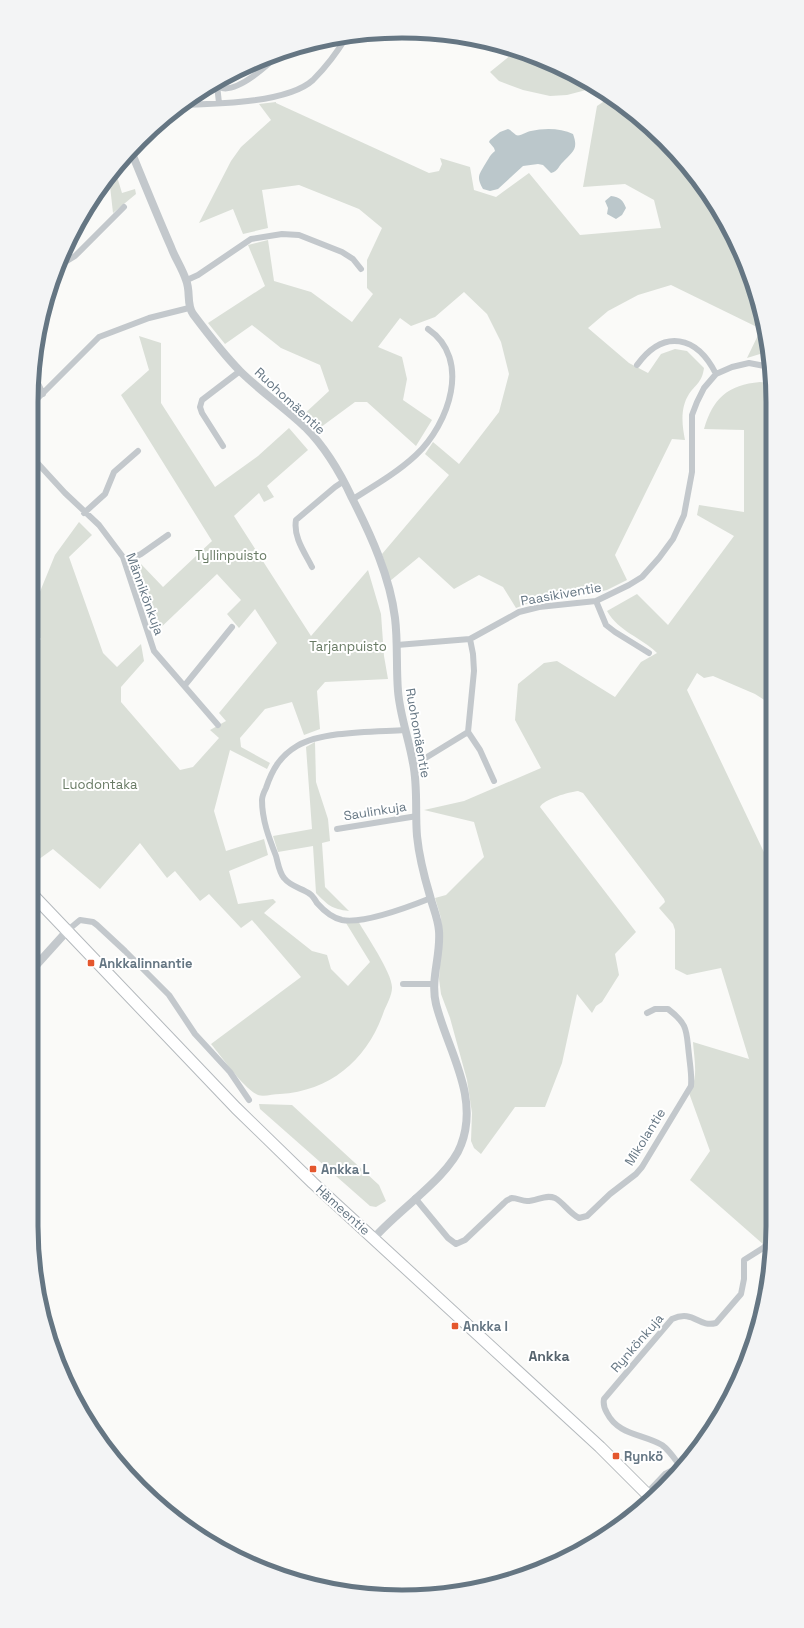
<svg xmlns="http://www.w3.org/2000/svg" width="804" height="1628" viewBox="0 0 804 1628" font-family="'Space Grotesk',sans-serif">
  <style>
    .green { fill: #dadfd7 }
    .water { fill: #bbc7cb }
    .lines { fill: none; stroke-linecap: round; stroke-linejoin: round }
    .trunk-casing { stroke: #b4b9bd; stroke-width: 13 }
    .minor { stroke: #c3c8cc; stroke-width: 6 }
    .tertiary { stroke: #c3c8cc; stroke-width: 8 }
    .trunk { stroke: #fff; stroke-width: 11 }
    .poi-dot { fill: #e4572e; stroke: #fff; stroke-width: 1.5 }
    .labels { text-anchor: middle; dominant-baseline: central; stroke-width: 4; stroke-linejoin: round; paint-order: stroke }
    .street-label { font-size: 13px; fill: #657683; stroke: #fff }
    .park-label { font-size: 13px; fill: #687a64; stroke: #fff }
    .poi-label { font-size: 13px; font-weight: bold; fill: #657683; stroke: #fff; text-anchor: start }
    .neighbourhood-label { font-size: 14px; font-weight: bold; fill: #57646e; stroke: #fff }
    .rim { fill: none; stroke: #657683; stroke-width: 5 }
  </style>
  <rect width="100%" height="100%" fill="#fafaf8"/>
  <path class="green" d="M516 51 544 59 587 84 590 89 567 95 550 96 523 90 499 81 490 72Z
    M609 98 632 111 696 176 745 260 770 353 766 352 747 358 761 329 671 285 638 295 608 311 588 328 629 363 648 373 661 354 675 349 687 351 704 368C702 382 697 383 689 394 680 408 682 425 685 440L672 439 615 555 627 580 607 590 587 595 538 600 516 608 503 587 479 575 454 589 419 557 390 581 382 554 449 475 425 454 433 442 459 464 499 412 509 374 501 342 487 314 464 292 435 317 411 326 400 318 378 347 402 357 407 379 403 400 432 420 416 446 367 402H355L317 430 302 416 329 391 320 365 281 348 252 325 225 344 208 323 265 286 248 245 268 240 274 281 311 292 352 322 373 294 367 288V260L382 228 359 209 299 185 262 190 268 228 243 234 233 209 199 223 231 161 241 147 271 120 259 104 276 102V103L429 173 439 171 442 164 440 158 470 167 474 190 496 197 529 173 580 235 661 228 654 200 625 184 583 187 597 106Z
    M115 170 122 193 135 189 136 194 113 213 109 177Z
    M139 336 161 343V403L215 487 258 456 289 428 308 450 267 486 274 497 264 502 259 493 234 516 311 636 368 570 381 614 384 656 388 679 325 682 317 691 320 729 304 735 292 702 265 709 240 738 241 747 270 763 267 769 230 750 214 811 226 851 264 839 268 855 229 871 238 904 273 899 276 902 264 913 312 951 327 955 331 969 348 986 370 962 346 923 358 921C366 935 393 974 392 988 392 995 387 1004 384 1011 368 1059 331 1091 280 1094 273 1094 264 1097 258 1095 244 1089 222 1057 211 1044L301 977 252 920 241 928 209 894 200 901 175 871 167 878 140 843 100 889 53 849 31 865V649L41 639 31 627V605L37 599 55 555 79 522 92 535 69 557 103 653 117 667 141 644 144 661 121 687V702L180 770 193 767 219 738 210 730 226 721 219 713 277 643 255 609 239 628 227 614 241 600 217 574 155 633 151 615 139 580 138 572 141 564 163 587 212 541 121 395 149 370Z
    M760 382 770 383 771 704 755 694 713 676 704 678 697 673 687 690 772 869V1059L766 1069 773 1163V1226L771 1234 764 1245 690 1180 710 1151 689 1093C699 1079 694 1059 693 1042L749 1059 721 968 687 975 675 969V930L673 924 659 908 665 902 664 899 589 801 583 793 578 791C569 792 544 799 540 807L636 932 615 954 619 975 602 1002 596 1006 592 1013 577 994 562 1063 545 1107H515L481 1154 474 1148 471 1141 472 1113 467 1080 450 1018 441 994 439 979 442 936 441 918 435 898 446 895 484 857 474 822 424 810 464 801 541 768 515 720 518 684 544 663 557 661 615 697 641 662 657 653C641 637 619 632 607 611L637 594 668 625 734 536 697 515 699 505 744 512V430L704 429C713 398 728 385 760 382Z
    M315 742 316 782 328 819 330 841 322 843 325 887 349 911C331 909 328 905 316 893L313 846 278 852 273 836 312 829 306 747Z
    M259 1104 292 1105 379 1185 386 1201 376 1207 370 1206 260 1109Z"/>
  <path class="water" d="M508 129C511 130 513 133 516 135 520 137 527 131 531 131 544 128 561 128 573 134 579 150 572 152 563 162 558 167 558 171 551 173L543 165 538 164 523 166 498 189 490 191 483 189C477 178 478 176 484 166 488 160 489 156 495 151L494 148 489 142 490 140 500 132Z
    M611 196C620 197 623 200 626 208L622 215 616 219 607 214 608 208 605 201Z"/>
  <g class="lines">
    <defs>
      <path id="trunk" d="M31 893 236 1108 313 1183 600 1447 651 1498"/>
    </defs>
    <use href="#trunk" class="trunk-casing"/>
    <path class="minor" d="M214 84C216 85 220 88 222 88 239 92 269 64 280 53
      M217 85 219 103
      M182 105C216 104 288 103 313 80 326 67 338 51 347 36
      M57 267 75 256 124 207
      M187 280 198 275 251 239 282 234 299 235 342 252 353 259 361 269
      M637 365C664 328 697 336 716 374
      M34 375 43 394
      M31 405 99 337 149 318 189 308
      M223 446 202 413 200 407 202 400 240 371
      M31 456 65 493 99 525 123 557 154 651 218 725
      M353 499C374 486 398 472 416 455 449 424 472 359 428 329
      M84 513 105 494 114 472 138 451
      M123 557 133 558 141 554 168 535
      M312 567C305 553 293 537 296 520L335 487 344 481
      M596 601 606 625 615 632 649 653
      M470 639 473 654 474 671 468 732 480 750 494 781
      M397 645 470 639 519 612 539 607 596 601 629 585 642 577 659 558 673 539 684 515 692 472V415L697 402 704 388 716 374 732 367 749 363 770 367
      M185 685 232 627
      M405 730C374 732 322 731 297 746 280 756 272 770 266 788 264 792 262 796 262 800 262 820 269 838 276 856 278 863 279 872 284 878 291 887 302 888 310 894 313 896 315 900 317 903 324 911 333 918 342 920 363 924 411 906 431 898
      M414 765 468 732
      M337 829 417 816
      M68 930 80 920 93 922 97 925 125 951 169 995 195 1034 230 1072 249 1100
      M403 984H434
      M415 1198 448 1238 456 1244 465 1240 504 1203C506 1201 508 1199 512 1198 517 1198 522 1201 527 1201 537 1201 545 1194 555 1198 564 1203 569 1213 579 1218L587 1216 610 1194 636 1174 642 1167 691 1086C692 1075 690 1065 689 1055 686 1031 689 1025 668 1009H655L647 1013
      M680 1466C675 1459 669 1450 662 1445 643 1434 618 1435 607 1413 604 1408 603 1404 604 1399L672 1319C694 1309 698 1328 716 1323L741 1294 744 1279V1260L763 1248 772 1239
      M647 1493 665 1474 683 1465"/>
    <path class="tertiary" d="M131 151C144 183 157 215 171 247 175 258 182 268 186 280 191 292 186 304 193 314 208 334 223 354 240 371 260 391 284 407 305 427 325 447 340 472 352 498 371 535 390 577 395 618 398 642 396 667 398 691 400 716 409 739 413 763 418 787 415 812 417 836 419 856 424 876 430 896 433 908 438 918 439 931 441 956 430 979 436 1004 447 1049 480 1096 461 1145 450 1176 397 1211 374 1238
      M31 971 68 930"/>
    <use href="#trunk" class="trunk"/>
  </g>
  <g class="poi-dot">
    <rect x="87" y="959" width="8" height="8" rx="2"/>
    <rect x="309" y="1165" width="8" height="8" rx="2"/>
    <rect x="451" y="1322" width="8" height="8" rx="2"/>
    <rect x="612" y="1452" width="8" height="8" rx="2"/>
  </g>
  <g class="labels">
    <g class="street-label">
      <text transform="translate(290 401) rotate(43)">Ruohomäentie</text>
      <text transform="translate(145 594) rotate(70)">Männikönkuja</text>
      <text transform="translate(561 594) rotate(-10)">Paasikiventie</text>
      <text transform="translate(418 733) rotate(80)">Ruohomäentie</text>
      <text transform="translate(375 811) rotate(-9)">Saulinkuja</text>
      <text transform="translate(645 1137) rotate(-58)">Mikolantie</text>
      <text transform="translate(343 1210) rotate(42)">Hämeentie</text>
      <text transform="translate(637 1343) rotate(-49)">Rynkönkuja</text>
    </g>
    <g class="park-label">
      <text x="231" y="555">Tyllinpuisto</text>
      <text x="348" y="646">Tarjanpuisto</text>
      <text x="100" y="784">Luodontaka</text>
    </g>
    <g class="poi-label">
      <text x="99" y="963">Ankkalinnantie</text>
      <text x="321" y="1169">Ankka L</text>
      <text x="463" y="1326">Ankka I</text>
      <text x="624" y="1456">Rynkö</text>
    </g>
    <g class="neighbourhood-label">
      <text x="549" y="1356">Ankka</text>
    </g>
  </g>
  <path d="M0 0H804V1628H0ZM402 38H402A364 364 0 0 1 766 402V1226A364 364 0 0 1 402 1590H402A364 364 0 0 1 38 1226V402A364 364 0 0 1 402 38Z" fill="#f3f4f5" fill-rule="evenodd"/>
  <path class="rim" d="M402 38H402A364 364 0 0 1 766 402V1226A364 364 0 0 1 402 1590H402A364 364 0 0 1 38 1226V402A364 364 0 0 1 402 38Z"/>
</svg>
